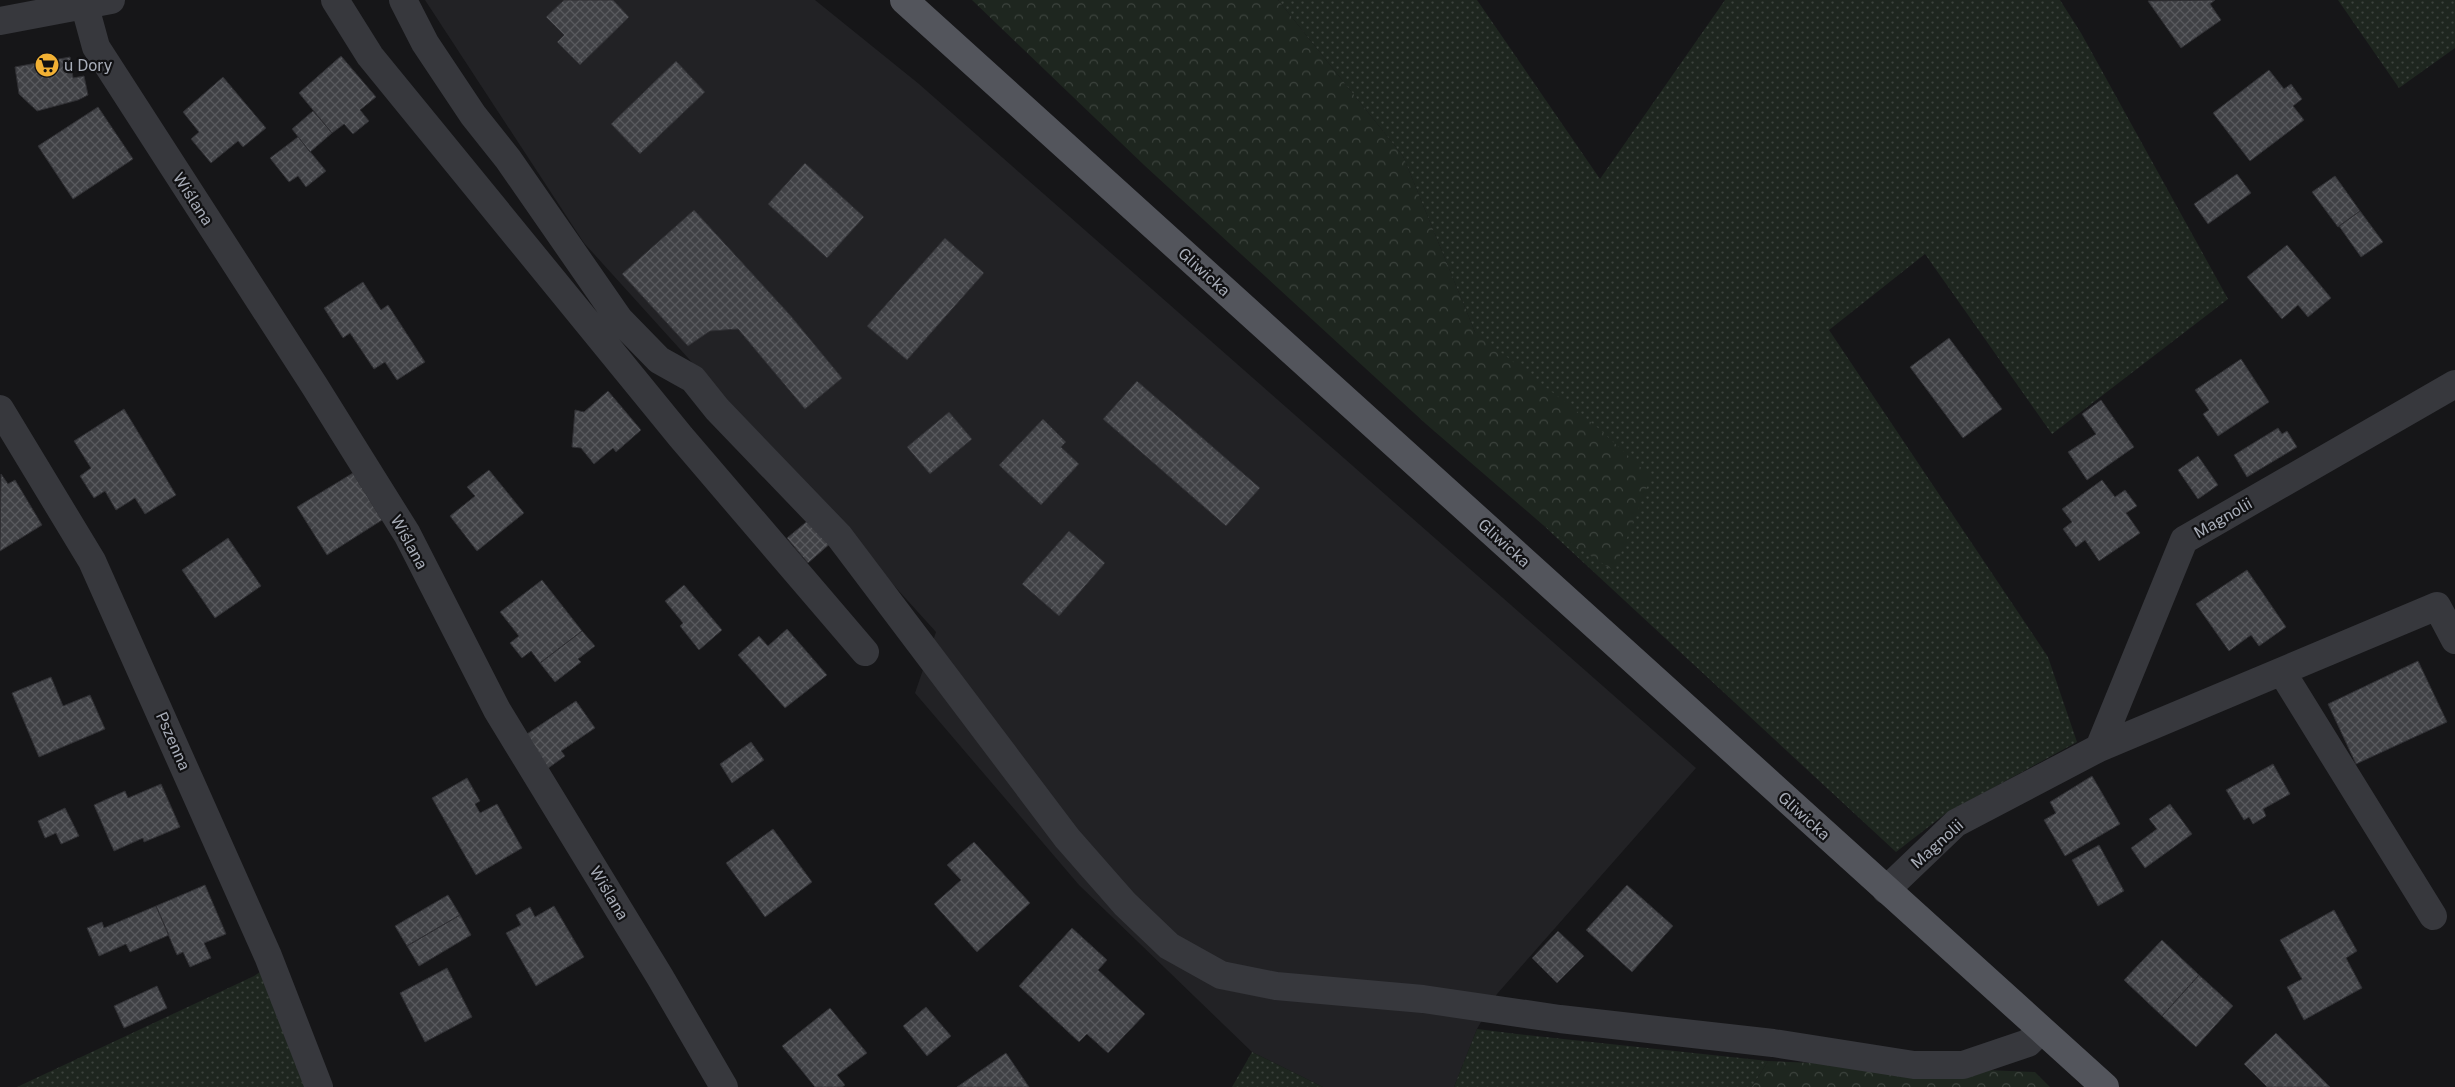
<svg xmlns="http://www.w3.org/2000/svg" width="2455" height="1087" viewBox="0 0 2455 1087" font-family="'Public Sans',sans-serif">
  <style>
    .built { fill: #222225 }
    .grass { fill: url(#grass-dots) }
    .forest { fill: url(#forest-crowns) }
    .building { fill: url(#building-cross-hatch); stroke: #303034 }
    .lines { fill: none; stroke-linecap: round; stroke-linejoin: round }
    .minor { stroke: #37383d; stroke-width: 28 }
    .major { stroke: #53555c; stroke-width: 28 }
    .labels { text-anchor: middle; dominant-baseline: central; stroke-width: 4.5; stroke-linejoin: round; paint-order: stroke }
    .poi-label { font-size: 16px; fill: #a8adb8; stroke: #111113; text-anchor: start }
    .street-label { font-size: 16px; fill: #a8adb8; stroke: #111113 }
  </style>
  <defs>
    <pattern id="grass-dots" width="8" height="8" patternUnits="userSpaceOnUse" patternTransform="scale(1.25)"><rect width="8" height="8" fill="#1e261f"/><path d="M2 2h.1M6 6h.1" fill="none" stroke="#3c433d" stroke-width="1.8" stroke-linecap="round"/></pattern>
    <pattern id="forest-crowns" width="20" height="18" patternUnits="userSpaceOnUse" patternTransform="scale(1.25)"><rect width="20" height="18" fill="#1e261f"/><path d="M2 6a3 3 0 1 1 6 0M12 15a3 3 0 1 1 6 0" fill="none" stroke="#3c433d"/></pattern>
    <pattern id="building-cross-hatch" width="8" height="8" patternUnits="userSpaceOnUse" patternTransform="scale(1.25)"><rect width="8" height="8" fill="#404145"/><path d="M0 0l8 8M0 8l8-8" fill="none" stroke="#595a5e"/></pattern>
  </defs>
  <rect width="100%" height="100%" fill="#161618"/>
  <path class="built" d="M425 0H815L919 84 1696 768 1497 994 1477 1029 1454 1087H1323L1252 1052 1079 885 915 693 936 632 584 243Z"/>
  <path class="grass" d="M1278 0H1477L1600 179 1725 0H2060L2081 33 2228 299 2052 434 1925 254 1829 330 2048 657 2077 742 1945 814 1896 852 1543 525 1614 570 1475 332 1403 156Z
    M2338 0H2455V48L2399 88Z
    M263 970 308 1087H17L254 976Z
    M1477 1029 1517 1034 1768 1061 1752 1087H1454Z
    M1252 1052 1323 1087H1232Z"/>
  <path class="forest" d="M972 0H1278L1403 156 1475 332 1597 427 1651 477 1614 571 1543 525 1426 424 1144 165Z
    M1768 1061 2035 1072 2050 1087H1752Z"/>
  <path class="building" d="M564 0H613L629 17 580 65 557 42 564 35 546 17Z
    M2215 0 2210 4 2221 20 2181 48 2148 1Z
    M341 56 376 97 360 110 369 121 353 134 344 124 332 133 299 93Z
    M70 57 73 78 84 76 88 95 78 100 37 111 19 94 15 67Z
    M676 61 705 92 640 154 611 124Z
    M2269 70 2284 89 2291 84 2302 99 2293 106 2304 120 2250 161 2213 113Z
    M223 77 266 128 243 147 238 141 211 163 191 139 199 132 183 112Z
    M98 107 133 159 73 199 38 146Z
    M313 111 332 133 310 152 292 129Z
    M298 137 326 171 306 187 298 176 289 182 270 158Z
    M805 163 864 217 827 258 768 204Z
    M2237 174 2251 193 2208 224 2194 204Z
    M2335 176 2360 211 2338 227 2312 192Z
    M694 210 790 315 842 378 805 409 738 329 710 331 688 346 622 274Z
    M2360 211 2383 242 2361 257 2339 226Z
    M945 238 984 273 907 360 867 326Z
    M2287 245 2331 298 2308 317 2298 305 2282 319 2247 277Z
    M363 282 381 310 388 305 425 362 397 380 385 362 374 369 350 333 343 338 324 308Z
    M1949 338 2002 409 1963 438 1910 367Z
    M2241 359 2269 402 2218 436 2203 414 2209 410 2195 390Z
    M1137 381 1260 488 1226 526 1103 419Z
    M608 391 641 430 616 452 613 448 594 464 581 448 572 447 575 410 584 412Z
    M2101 400 2134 447 2087 480 2068 452 2096 434 2082 414Z
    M124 409 176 495 145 514 135 498 116 510 105 491 94 498 80 476 91 468 74 441Z
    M949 412 972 439 930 474 907 447Z
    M1043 419 1066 442 1061 447 1079 464 1041 505 999 465Z
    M2278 428 2282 434 2287 431 2297 447 2247 477 2234 455Z
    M2198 456 2218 485 2198 499 2178 470Z
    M489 470 524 513 477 551 450 516 475 496 467 487Z
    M353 473 382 520 327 555 297 507Z
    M1 474 8 484 15 480 42 525 0 551Z
    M2102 480 2115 497 2125 490 2137 506 2126 513 2140 533 2099 561 2085 540 2076 547 2063 529 2072 522 2062 509Z
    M811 518 832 542 808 563 787 538Z
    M1069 531 1105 563 1059 616 1022 584Z
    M228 538 261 586 215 618 182 570Z
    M2247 570 2286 627 2259 646 2251 635 2229 651 2196 604Z
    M542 580 582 631 540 663 531 651 522 658 510 643 519 636 500 612Z
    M684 585 722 630 699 650 680 626 683 623 665 601Z
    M787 629 827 675 785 708 738 655 759 636 768 646Z
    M582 631 595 646 578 659 581 662 555 682 540 663Z
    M2418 661 2447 722 2356 764 2328 704Z
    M51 677 63 706 90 695 105 729 39 757 12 693Z
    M576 701 595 728 561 751 565 756 547 769 524 736Z
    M751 742 764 760 732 783 720 764Z
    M2273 764 2290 794 2263 809 2266 816 2253 824 2249 817 2244 820 2226 790Z
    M2092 776 2120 824 2065 856 2044 820 2056 813 2050 802Z
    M467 778 480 801 475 804 480 813 497 804 522 848 476 875 432 798Z
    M161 784 180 827 144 842 143 838 114 851 94 805 125 791 128 798Z
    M2170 804 2192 834 2145 868 2131 848 2157 829 2149 819Z
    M65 808 79 836 61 844 56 833 45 838 38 821Z
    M773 829 812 882 765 917 726 863Z
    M974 842 1030 903 977 952 934 904 961 880 947 865Z
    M2099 845 2124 891 2098 906 2072 860Z
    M205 885 226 934 204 943 211 958 190 967 183 952 177 955 156 906Z
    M1627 885 1673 926 1632 972 1586 930Z
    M448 895 460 915 407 946 395 926Z
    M156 906 169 935 130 952 126 944 99 956 87 928 102 922 104 928Z
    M554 906 584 957 536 986 506 933 521 925 516 915 530 907 535 917Z
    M2334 910 2357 951 2346 958 2362 988 2304 1020 2287 987 2302 979 2280 940Z
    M460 915 471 935 419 966 407 946Z
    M1072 928 1107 960 1098 970 1145 1014 1108 1053 1087 1034 1079 1042 1019 986Z
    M1558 931 1584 956 1557 983 1532 958Z
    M2162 940 2199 975 2162 1016 2124 980Z
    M447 968 472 1017 425 1042 400 993Z
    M2199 975 2233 1006 2196 1047 2162 1016Z
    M157 986 167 1008 124 1028 114 1006Z
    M926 1007 951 1036 927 1056 903 1026Z
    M830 1008 867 1053 837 1075 845 1085 842 1087H815L782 1046Z
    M2276 1033 2330 1087H2267L2244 1064Z
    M1006 1053 1029 1087H957Z"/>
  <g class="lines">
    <path class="minor" d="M335 0 370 56 681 437 865 652
      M403 0 425 43 473 115 508 159 619 319 659 360 693 379 717 409 839 536 1067 838 1125 904 1169 946 1221 975 1276 986 1423 999 1560 1019 1773 1043 1914 1065H1963L2028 1043 2041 1030
      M84 3 96 47 314 385 407 534 497 710 660 977 724 1087
      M0 21 111 0
      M0 409 92 561 268 956 319 1087
      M2282 672 2433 916
      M2099 748 2184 540 2455 384
      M1886 890 1956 823 2099 748 2437 606 2455 640"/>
    <path class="major" d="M904 0 2105 1087"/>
  </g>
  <defs>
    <symbol id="supermarket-disc" viewBox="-11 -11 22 22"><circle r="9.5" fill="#f2b134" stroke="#111113"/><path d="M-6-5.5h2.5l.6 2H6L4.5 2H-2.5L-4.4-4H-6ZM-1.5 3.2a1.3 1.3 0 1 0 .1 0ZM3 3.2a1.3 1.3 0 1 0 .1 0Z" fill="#111"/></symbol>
  </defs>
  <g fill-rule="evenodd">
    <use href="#supermarket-disc" x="33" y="51" width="28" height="28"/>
  </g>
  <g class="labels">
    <g class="poi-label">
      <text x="64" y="65">u Dory</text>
    </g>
    <g class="street-label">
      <text transform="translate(193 199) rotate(57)">Wiślana</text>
      <text transform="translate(1204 272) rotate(42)">Gliwicka</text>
      <text transform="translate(2223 518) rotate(-30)">Magnolii</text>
      <text transform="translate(409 542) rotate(61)">Wiślana</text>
      <text transform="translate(1504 543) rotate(42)">Gliwicka</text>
      <text transform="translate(173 741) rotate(66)">Pszenna</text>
      <text transform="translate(1804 816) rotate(42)">Gliwicka</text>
      <text transform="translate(1937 844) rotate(-42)">Magnolii</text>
      <text transform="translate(609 893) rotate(59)">Wiślana</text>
    </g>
  </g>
</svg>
